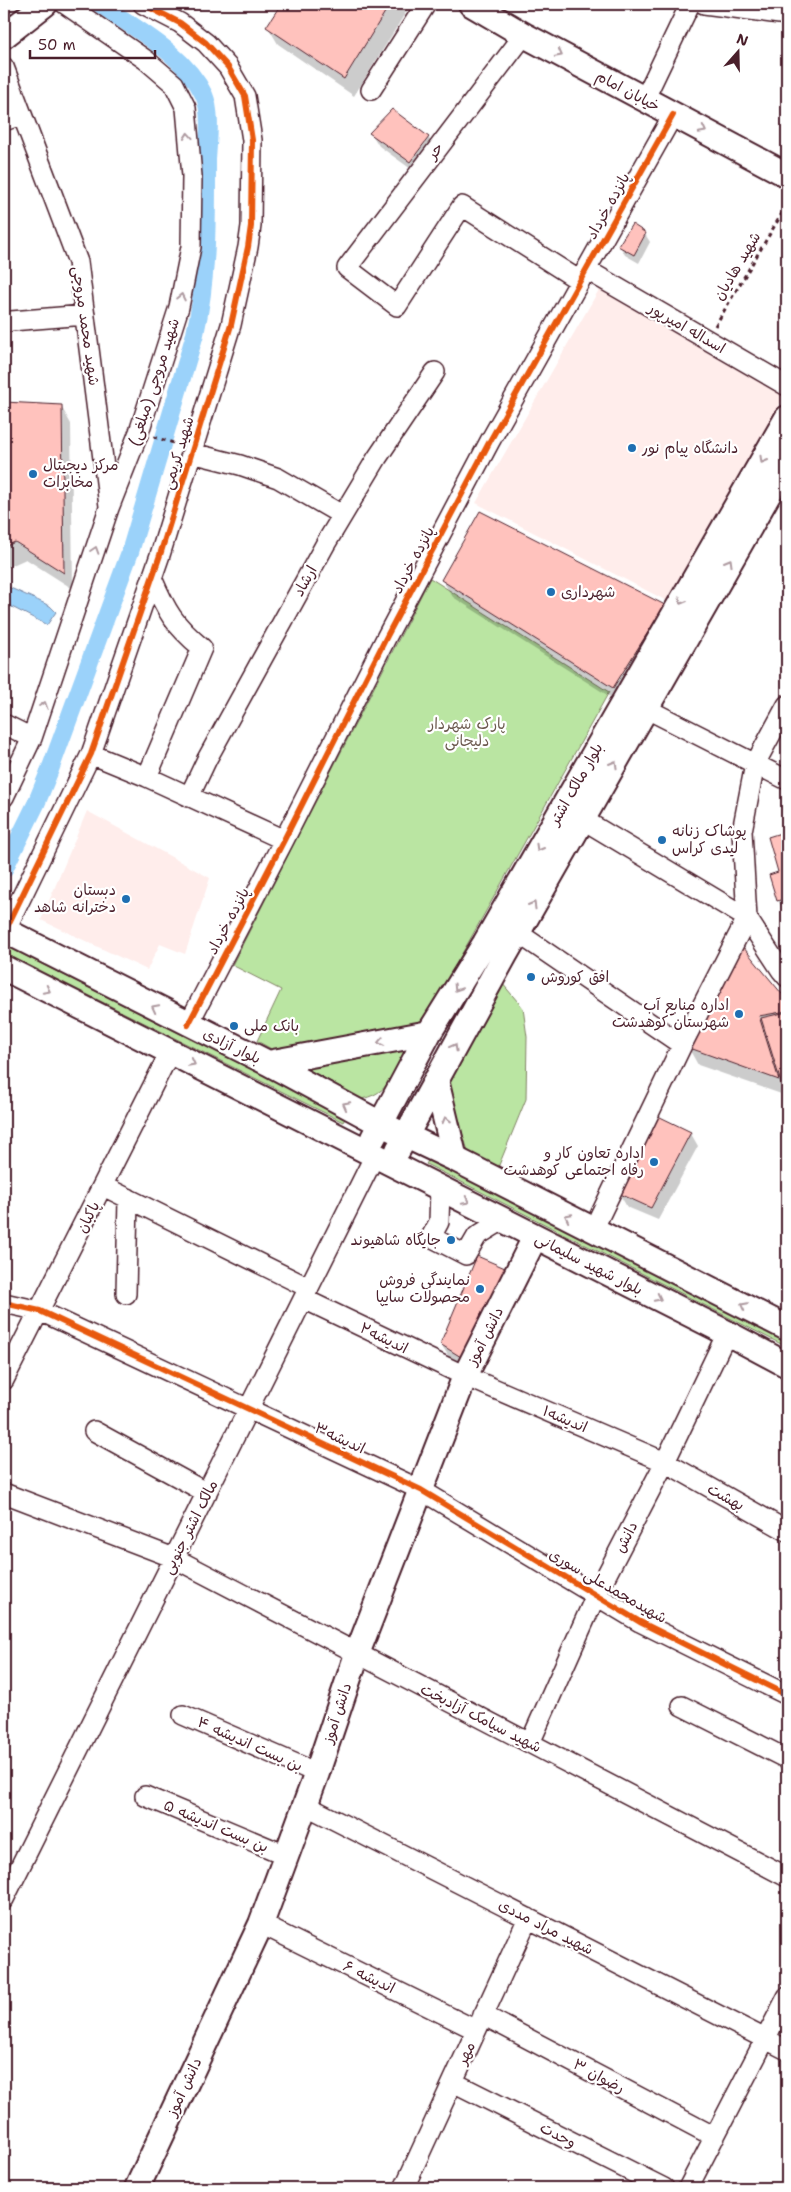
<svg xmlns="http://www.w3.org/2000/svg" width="791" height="2192" viewBox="0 0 791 2192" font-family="'Shantell Sans','Playpen Sans Arabic',sans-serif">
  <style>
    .built { fill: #ffedeb }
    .green { fill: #bae5a2; stroke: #828266 }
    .water { fill: #9bd2fa; stroke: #7b8aa7 }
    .shadow { fill: #0003 }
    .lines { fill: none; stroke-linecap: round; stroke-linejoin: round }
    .canal { stroke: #9bd2fa; stroke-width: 18 }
    .building { fill: #ffc2bd; stroke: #4a1f2b }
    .minor-casing { stroke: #4a1f2b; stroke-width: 22 }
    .major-casing { stroke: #4a1f2b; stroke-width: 28 }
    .path { stroke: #4a1f2b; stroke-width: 3; stroke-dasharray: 4 4; stroke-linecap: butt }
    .minor { stroke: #fff; stroke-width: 19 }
    .major { stroke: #fff; stroke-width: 24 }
    .cycleway-casing { stroke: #fff; stroke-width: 9 }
    .cycleway { stroke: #e8590c; stroke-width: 6 }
    .oneway { stroke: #ae9aa0 }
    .poi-dot { fill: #1f6fb2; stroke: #fff; stroke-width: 2 }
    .labels { text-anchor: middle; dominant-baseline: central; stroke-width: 4.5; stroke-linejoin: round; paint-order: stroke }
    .street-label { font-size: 15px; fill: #4a1f2b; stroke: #fff }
    .poi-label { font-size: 15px; fill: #4a1f2b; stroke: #fff; text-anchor: start }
    .park-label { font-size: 15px; fill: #6c5a4f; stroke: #fff }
  </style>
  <rect width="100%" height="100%" fill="#fff"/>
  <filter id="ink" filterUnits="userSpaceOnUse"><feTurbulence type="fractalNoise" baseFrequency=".02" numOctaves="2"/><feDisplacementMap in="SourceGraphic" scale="10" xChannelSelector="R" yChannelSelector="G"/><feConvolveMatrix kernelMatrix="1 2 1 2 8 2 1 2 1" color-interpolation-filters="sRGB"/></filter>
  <g filter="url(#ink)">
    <path class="built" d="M600 288 786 393 669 602 476 503Z
      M87 811 210 878 185 954 160 944 147 970 41 920Z"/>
    <path class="green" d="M430 578 609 692 395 1073C385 1088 381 1094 362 1099L257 1041 281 990 232 965Z
      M4 945 346 1117 343 1122 4 953Z
      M502 983 523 1008 527 1037 526 1099 497 1170 469 1154 447 1085Z
      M430 1158 787 1340V1347L426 1164Z"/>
    <path class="water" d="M4 585 50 606 56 612 47 625 4 603Z"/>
    <path class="shadow" d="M283 4H411L354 96 278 44 268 27Z
      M371 133 428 137 436 151 418 174 379 146Z
      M645 234 650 242 639 263 625 255 620 246Z
      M4 403 61 406 71 424 73 589 26 559 4 569Z
      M442 580 664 606 674 623 623 705 453 597Z
      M4 747 9 750 20 767 4 796Z
      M787 832V913L785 914 778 900 780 873 769 838Z
      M743 949 787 1002V1098V1096L698 1065 688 1047Z
      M690 1132 698 1146 658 1220 627 1207 619 1193Z
      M504 1269 511 1282 469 1369 449 1357 441 1344Z"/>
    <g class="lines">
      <path class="canal" d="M4 869 36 804 51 767 130 552 195 334C208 276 207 218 207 160 208 141 212 113 204 95 185 54 135 29 100 4"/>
    </g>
    <path class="building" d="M281 4H390L344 79 266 27Z
      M392 109 429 137 410 162 369 133Z
      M632 224 646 233 634 255 618 246Z
      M4 402 62 405 64 573 15 542 4 547Z
      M480 511 665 605 613 688 441 580Z
      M4 745 10 749 4 761Z
      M787 831V898L777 901 769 875 778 872 768 837Z
      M743 947 787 1000V1011L759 1016 779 1080 687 1047Z
      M787 1012V1102L761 1018Z
      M656 1115 691 1132 651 1208 618 1193Z
      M477 1256 505 1268 487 1310 461 1357 440 1344Z"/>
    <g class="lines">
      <defs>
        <path id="minor" d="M704 4 787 15
          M524 35 347 268 397 306 462 206 580 281
          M4 67 78 262 109 506
          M371 90 426 4
          M644 100 690 4
          M4 121 21 115
          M587 270 787 386
          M4 323 11 321 85 315
          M192 453 240 465 278 478 342 515
          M787 705 755 764 742 831 747 918 781 970 787 977
          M645 708 787 780
          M4 724 32 738
          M91 754 147 777 284 840
          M147 777 202 648C174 625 166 611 152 578
          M4 797 32 738 109 508 139 432 179 307 191 247 192 176 186 108 174 84 146 60 65 4
          M189 797 207 759 326 543 377 458 435 372
          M582 819 747 918 682 1045 593 1230
          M5 931 91 754 160 555 231 325 248 247 251 226 252 140 245 96 228 67 206 43 180 23 143 4
          M518 933 682 1045
          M188 1025 284 840 387 636 490 441 673 115
          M103 1186 309 1288
          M440 1188 439 1222 431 1237 466 1255 477 1236 503 1220
          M126 1294 128 1198
          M304 1299 465 1376 665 1462 787 1531
          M4 1303 40 1311 421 1490 640 1622 787 1695
          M4 1380 170 1052
          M94 1431 207 1493
          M4 1493 174 1558 787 1877
          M682 1706 787 1759
          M183 1715 317 1773
          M530 1743 596 1595 665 1462 727 1333
          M145 1796 288 1856
          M305 1805 787 2050
          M4 1899 375 1155
          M261 1924 476 2030
          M483 2015 715 2137
          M453 2082 664 2188
          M404 2188 528 1918
          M688 2188 787 1997"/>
        <path id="major" d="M471 4 524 35 787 175
          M4 36 45 4
          M4 930 268 1063 381 1124 455 1159 787 1328
          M4 968 727 1333 787 1365
          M268 1063 429 1033
          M436 1080 455 1159
          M373 1138 429 1033 485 943 787 418
          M398 1150 505 955 787 462
          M137 2188 261 1924 317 1773 357 1654 465 1376 535 1237"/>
      </defs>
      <use href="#minor" class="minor-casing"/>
      <use href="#major" class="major-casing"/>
      <path class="path" d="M715 326 787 205
        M154 437 177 444"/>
      <use href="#minor" class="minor"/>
      <use href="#major" class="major"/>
      <defs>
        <path id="cycleway" d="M5 931 91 754 160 555 231 325 248 247 251 226 252 140 245 96 228 67 206 43 180 23 143 4
          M188 1025 284 840 387 636 490 441 673 115
          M4 1303 40 1311 421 1490 640 1622 787 1695"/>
      </defs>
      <use href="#cycleway" class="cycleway-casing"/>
      <use href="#cycleway" class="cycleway"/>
    </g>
    <defs><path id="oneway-chevron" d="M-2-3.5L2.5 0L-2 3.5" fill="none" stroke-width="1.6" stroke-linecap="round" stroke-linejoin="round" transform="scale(1.25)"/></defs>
    <g class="oneway">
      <use href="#oneway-chevron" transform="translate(559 54) rotate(28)"/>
      <use href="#oneway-chevron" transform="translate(703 130) rotate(27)"/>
      <use href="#oneway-chevron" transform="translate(188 136) rotate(-95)"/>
      <use href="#oneway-chevron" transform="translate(181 297) rotate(-78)"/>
      <use href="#oneway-chevron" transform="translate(763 460) rotate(120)"/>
      <use href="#oneway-chevron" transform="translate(95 550) rotate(-72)"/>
      <use href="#oneway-chevron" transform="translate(729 562) rotate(-60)"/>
      <use href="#oneway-chevron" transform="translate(682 601) rotate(120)"/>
      <use href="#oneway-chevron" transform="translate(44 705) rotate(-72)"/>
      <use href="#oneway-chevron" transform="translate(614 764) rotate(-60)"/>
      <use href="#oneway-chevron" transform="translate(539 848) rotate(120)"/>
      <use href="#oneway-chevron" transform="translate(533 905) rotate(-60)"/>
      <use href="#oneway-chevron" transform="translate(457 988) rotate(122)"/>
      <use href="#oneway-chevron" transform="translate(47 990) rotate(27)"/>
      <use href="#oneway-chevron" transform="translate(155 1008) rotate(-153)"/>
      <use href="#oneway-chevron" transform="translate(381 1042) rotate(169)"/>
      <use href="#oneway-chevron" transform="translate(454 1047) rotate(-61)"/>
      <use href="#oneway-chevron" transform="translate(192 1063) rotate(27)"/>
      <use href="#oneway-chevron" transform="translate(346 1105) rotate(-152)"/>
      <use href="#oneway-chevron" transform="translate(446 1120) rotate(-104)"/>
      <use href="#oneway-chevron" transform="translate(466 1201) rotate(27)"/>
      <use href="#oneway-chevron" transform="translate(568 1217) rotate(-153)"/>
      <use href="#oneway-chevron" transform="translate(658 1298) rotate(27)"/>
      <use href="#oneway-chevron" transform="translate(744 1306) rotate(-153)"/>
    </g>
  </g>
  <g class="poi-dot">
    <circle cx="632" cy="448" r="5"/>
    <circle cx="33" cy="474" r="5"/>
    <circle cx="551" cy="592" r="5"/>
    <circle cx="662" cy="840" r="5"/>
    <circle cx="126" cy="899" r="5"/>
    <circle cx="531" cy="977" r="5"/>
    <circle cx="739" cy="1014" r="5"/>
    <circle cx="234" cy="1026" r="5"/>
    <circle cx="654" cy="1162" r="5"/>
    <circle cx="451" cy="1240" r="5"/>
    <circle cx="480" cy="1289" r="5"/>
  </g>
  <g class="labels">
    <g class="street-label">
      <text transform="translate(628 91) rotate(28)">خیابان امام</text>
      <text transform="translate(435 151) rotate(-53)">حر</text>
      <text transform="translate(608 206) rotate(-61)">پانزده خرداد</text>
      <text transform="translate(737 266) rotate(-59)">شهید هادیان</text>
      <text transform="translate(86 326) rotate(82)">شهید محمد مروجی</text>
      <text transform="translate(687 328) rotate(30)">اسداله امیرپور</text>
      <text transform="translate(154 382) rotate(-72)">شهید مروجی (مبلغی)</text>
      <text transform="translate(178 453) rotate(-73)">شهید کریمی</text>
      <text transform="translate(413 560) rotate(-62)">پانزده خرداد</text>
      <text transform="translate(305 581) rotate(-61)">ارشاد</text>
      <text transform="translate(576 784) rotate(-60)">بلوار مالک اشتر</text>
      <text transform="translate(228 921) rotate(-62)">پانزده خرداد</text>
      <text transform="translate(232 1046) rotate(26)">بلوار آزادی</text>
      <text transform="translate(88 1217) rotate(-63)">پاکبان</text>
      <text transform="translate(589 1264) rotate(27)">بلوار شهید سلیمانی</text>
      <text transform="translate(485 1336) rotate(-63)">دانش آموز</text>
      <text transform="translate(384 1338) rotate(26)">اندیشه۲</text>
      <text transform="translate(565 1419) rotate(23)">اندیشه۱</text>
      <text transform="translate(340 1438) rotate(25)">اندیشه۳</text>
      <text transform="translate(726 1497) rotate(29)">بهشت</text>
      <text transform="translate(190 1527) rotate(-63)">مالک اشتر جنوبی</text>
      <text transform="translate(626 1537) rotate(-63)">دانش</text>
      <text transform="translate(608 1586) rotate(30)">شهیدمحمدعلی سوری</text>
      <text transform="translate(337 1713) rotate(-72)">دانش آموز</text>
      <text transform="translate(481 1718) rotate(27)">شهید سیامک آزادبخت</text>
      <text transform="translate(250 1744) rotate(24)">بن بست اندیشه ۴</text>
      <text transform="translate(216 1826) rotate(23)">بن بست اندیشه ۵</text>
      <text transform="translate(546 1927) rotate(27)">شهید مراد مددی</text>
      <text transform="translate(369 1977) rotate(26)">اندیشه ۶</text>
      <text transform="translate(466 2053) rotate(-65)">مهر</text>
      <text transform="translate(599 2076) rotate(28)">رضوان ۳</text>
      <text transform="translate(184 2087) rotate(-65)">دانش آموز</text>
      <text transform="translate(558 2135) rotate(27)">وحدت</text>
    </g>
    <g class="poi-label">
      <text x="642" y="448">دانشگاه پیام نور</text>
      <text x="43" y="465">مرکز دیجیتال<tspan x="43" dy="17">مخابرات</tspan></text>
      <text x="561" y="592">شهرداری</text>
      <text x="672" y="831">پوشاک زنانه<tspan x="672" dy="17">لیدی کراس</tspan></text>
      <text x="116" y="890" text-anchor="end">دبستان<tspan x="116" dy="17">دخترانه شاهد</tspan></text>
      <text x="541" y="977">افق کوروش</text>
      <text x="729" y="1005" text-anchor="end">اداره منابع آب<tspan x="729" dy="17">شهرستان کوهدشت</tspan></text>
      <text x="244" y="1026">بانک ملی</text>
      <text x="644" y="1153" text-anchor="end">اداره تعاون کار و<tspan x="644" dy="17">رفاه اجتماعی کوهدشت</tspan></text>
      <text x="441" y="1240" text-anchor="end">جایگاه شاهیوند</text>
      <text x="470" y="1280" text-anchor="end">نمایندگی فروش<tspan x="470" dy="17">محصولات سایپا</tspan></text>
    </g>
    <g class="park-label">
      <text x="467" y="724">پارک شهردار<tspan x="467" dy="17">دلیجانی</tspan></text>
    </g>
  </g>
  <rect width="791" height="2192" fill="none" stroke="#fff" stroke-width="20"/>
  <rect x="10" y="10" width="771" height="2172" fill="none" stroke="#4a1f2b" stroke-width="2" filter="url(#ink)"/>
  <g transform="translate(738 52) rotate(20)" stroke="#ffffff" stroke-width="4" paint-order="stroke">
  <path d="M0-4L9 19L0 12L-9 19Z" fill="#4a1f2b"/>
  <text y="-8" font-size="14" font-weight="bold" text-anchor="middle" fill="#4a1f2b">N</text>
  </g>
  <path d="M30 50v8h125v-8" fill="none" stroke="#4a1f2b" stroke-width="2.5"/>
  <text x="38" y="50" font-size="15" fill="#4a1f2b" stroke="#ffffff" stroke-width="4" paint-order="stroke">50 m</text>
</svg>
